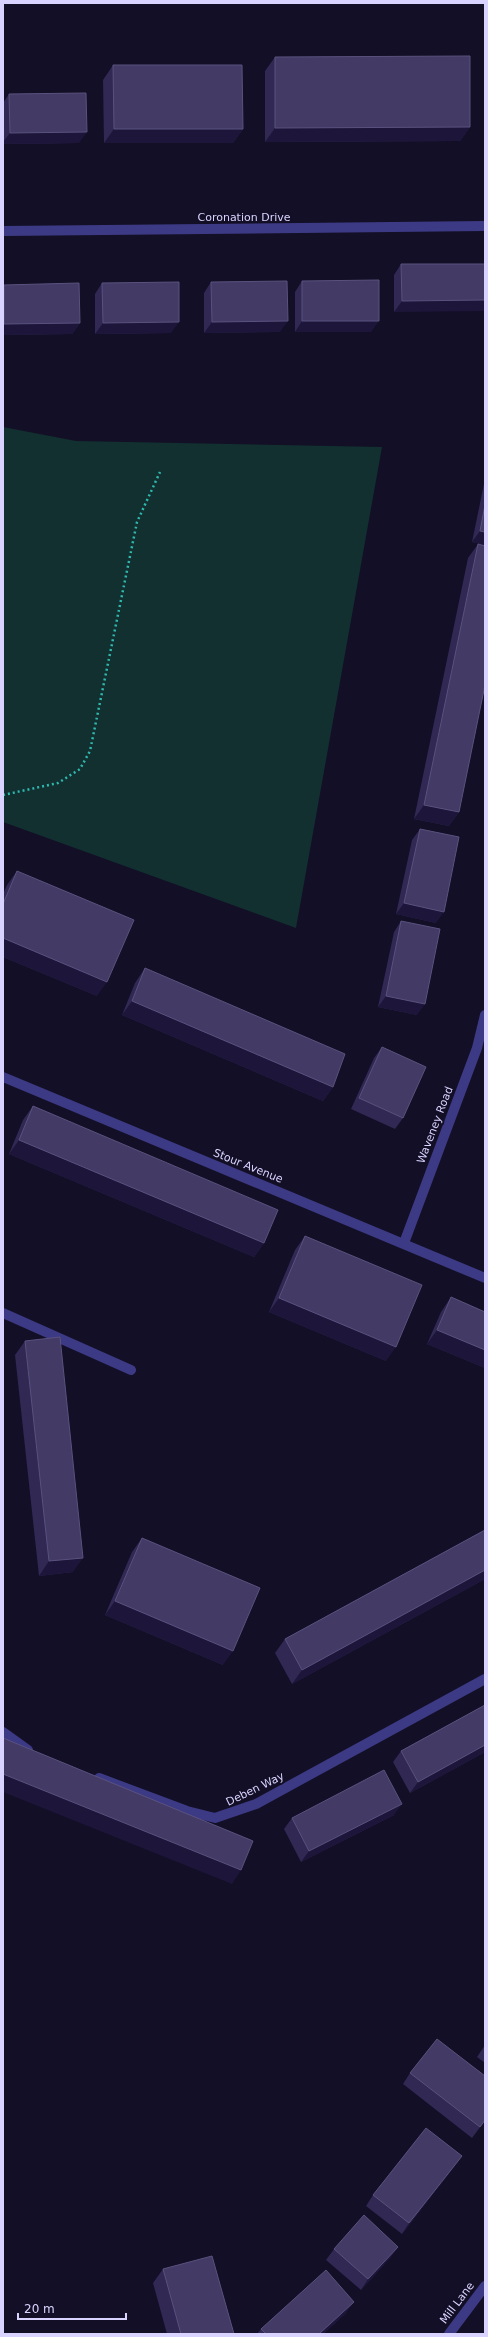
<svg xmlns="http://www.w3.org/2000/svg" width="488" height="2337" viewBox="0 0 488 2337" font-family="'DejaVu Sans',sans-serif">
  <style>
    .green { fill: #12302f }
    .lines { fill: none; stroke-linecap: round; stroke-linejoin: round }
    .path { stroke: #2fb8b0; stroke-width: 2.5; stroke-dasharray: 2 3; stroke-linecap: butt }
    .minor { stroke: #3d3a85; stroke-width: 10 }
    .wall { fill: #312854 }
    .shaded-wall { fill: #1d163a }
    .building { fill: #433a66; stroke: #5a527e }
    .labels { text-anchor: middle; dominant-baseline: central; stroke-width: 4; stroke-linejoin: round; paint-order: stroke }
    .street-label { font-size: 11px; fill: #d9d4ff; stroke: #130f26 }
  </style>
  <rect width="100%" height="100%" fill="#130f26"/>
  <path class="green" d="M3 427 76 441 382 447 296 928 3 822Z"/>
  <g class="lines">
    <path class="path" d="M3 795 58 783 80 769 90 751 137 522 160 472"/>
    <path class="minor" d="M3 231 485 226
      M3 1077 485 1278
      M404 1243 477 1048 485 1015
      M3 1313 131 1370
      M3 1732 28 1750
      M99 1778 187 1811 215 1818 256 1804 485 1679
      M449 2334 485 2286"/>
  </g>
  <path class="wall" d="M275 57 470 127 460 141 265 142V71Z
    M113 65 243 129 233 143H104L103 80Z
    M9 94 79 143 3 144V103Z
    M401 264H485L394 312V275Z
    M302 281 371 332H295V292Z
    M211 282 280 332 204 333V293Z
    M102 283 171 333 95 334V294Z
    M4 285 80 323 72 334 3 335V286Z
    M485 479V545L472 542Z
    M478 544 459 812 449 826 414 819 468 558Z
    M420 829 436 923 396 914 412 840Z
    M17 871 97 996 3 957V894L7 885Z
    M401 921 417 1015 378 1007 394 932Z
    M145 968 333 1087 323 1101 122 1015 135 983Z
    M382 1047 403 1118 395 1129 351 1109 374 1058Z
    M33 1106 264 1243 254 1257 9 1154 23 1120Z
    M305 1236 386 1361 269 1312 295 1250Z
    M451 1297 485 1312V1368L427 1344 441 1312Z
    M25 1341 73 1572 39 1576 15 1355Z
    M485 1530V1579L292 1684 275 1653 285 1639Z
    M142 1538 223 1665 105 1615 132 1552Z
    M485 1705V1752L410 1793 393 1762 401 1751Z
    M394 1815 301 1862 284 1829 292 1818Z
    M485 2045V2063L477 2057Z
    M410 2073 485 2121 472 2138 403 2084Z
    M462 2156 454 2167 402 2234 366 2206 373 2195Z
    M398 2247 390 2258 361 2290 326 2260 334 2249Z
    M163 2269 234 2334H167L153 2283Z
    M346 2313 323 2334H257L261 2329Z"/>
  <path class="shaded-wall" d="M470 127 460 141 265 142 275 128Z
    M114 129H243L233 143H104Z
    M87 132 79 143 3 144V142L10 133Z
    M485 300V311L394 312 402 301Z
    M288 321 280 332 204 333 212 322Z
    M302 321H379L371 332H295Z
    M179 322 171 333 95 334 103 323Z
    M80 323 72 334 3 335V326L4 324Z
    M480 531 485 532V545L472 542Z
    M424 805 459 812 449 826 414 819Z
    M404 903 444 912 436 923 396 914Z
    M3 938 107 982 97 996 3 957Z
    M386 996 425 1004 417 1015 378 1007Z
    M132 1001 333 1087 323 1101 122 1015Z
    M19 1140 264 1243 254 1257 9 1154Z
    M279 1298 396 1347 386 1361 269 1312Z
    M437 1330 485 1350V1368L427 1344Z
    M83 1558 73 1572 39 1576 49 1561Z
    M485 1570V1579L292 1684 302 1670Z
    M115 1601 233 1651 223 1665 105 1615Z
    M485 1745V1752L410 1793 418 1782Z
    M3 1774 241 1870 232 1884 3 1792Z
    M402 1804 394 1815 301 1862 309 1851Z
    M485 2120V2121L472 2138 480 2127Z
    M462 2156 454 2167 402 2234 409 2223Z
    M398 2247 390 2258 361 2290 368 2279Z
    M354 2302 346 2313 323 2334H319Z"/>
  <path class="building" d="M470 56V127L275 128V57Z
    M113 65H242L243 129H114Z
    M86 93 87 132 10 133 9 94Z
    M401 264H485V300L402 301Z
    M379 280V321H302V281Z
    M287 281 288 321 212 322 211 282Z
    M179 282V322L103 323 102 283Z
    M79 283 80 323 4 324V285Z
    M485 505V532L480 531Z
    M478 544 485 546V685L459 812 424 805Z
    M420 829 459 837 444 912 404 903Z
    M17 871 134 920 107 982 3 938V904Z
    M401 921 440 929 425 1004 386 996Z
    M145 968 345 1054 333 1087 132 1001Z
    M382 1047 426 1067 403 1118 359 1098Z
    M33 1106 278 1210 264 1243 19 1140Z
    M305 1236 422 1285 396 1347 279 1298Z
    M451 1297 485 1312V1350L437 1330Z
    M60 1337 83 1558 49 1561 25 1341Z
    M485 1530V1570L302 1670 285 1639Z
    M142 1538 260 1588 233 1651 115 1601Z
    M485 1705V1745L418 1782 401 1751Z
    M3 1738 253 1841 241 1870 3 1774Z
    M384 1770 402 1804 309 1851 292 1818Z
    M437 2039 485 2076V2120L480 2127 410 2073Z
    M426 2128 462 2156 409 2223 373 2195Z
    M364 2215 398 2247 368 2279 334 2249Z
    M212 2256 234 2334H181L163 2269Z
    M326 2270 354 2302 319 2334H266L261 2329Z"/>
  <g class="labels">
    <g class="street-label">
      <text x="244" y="217">Coronation Drive</text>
      <text transform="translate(435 1125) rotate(-69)">Waveney Road</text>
      <text transform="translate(248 1166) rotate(22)">Stour Avenue</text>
      <text transform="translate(255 1789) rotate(-26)">Deben Way</text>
      <text transform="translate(457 2303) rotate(-53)">Mill Lane</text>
    </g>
  </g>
  <rect width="488" height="2337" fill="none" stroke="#d9d4ff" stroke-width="8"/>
  <path d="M18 2313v6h108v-6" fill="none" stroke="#d9d4ff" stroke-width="2"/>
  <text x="24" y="2313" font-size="12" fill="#d9d4ff" stroke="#130f26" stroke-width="3" paint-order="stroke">20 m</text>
</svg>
